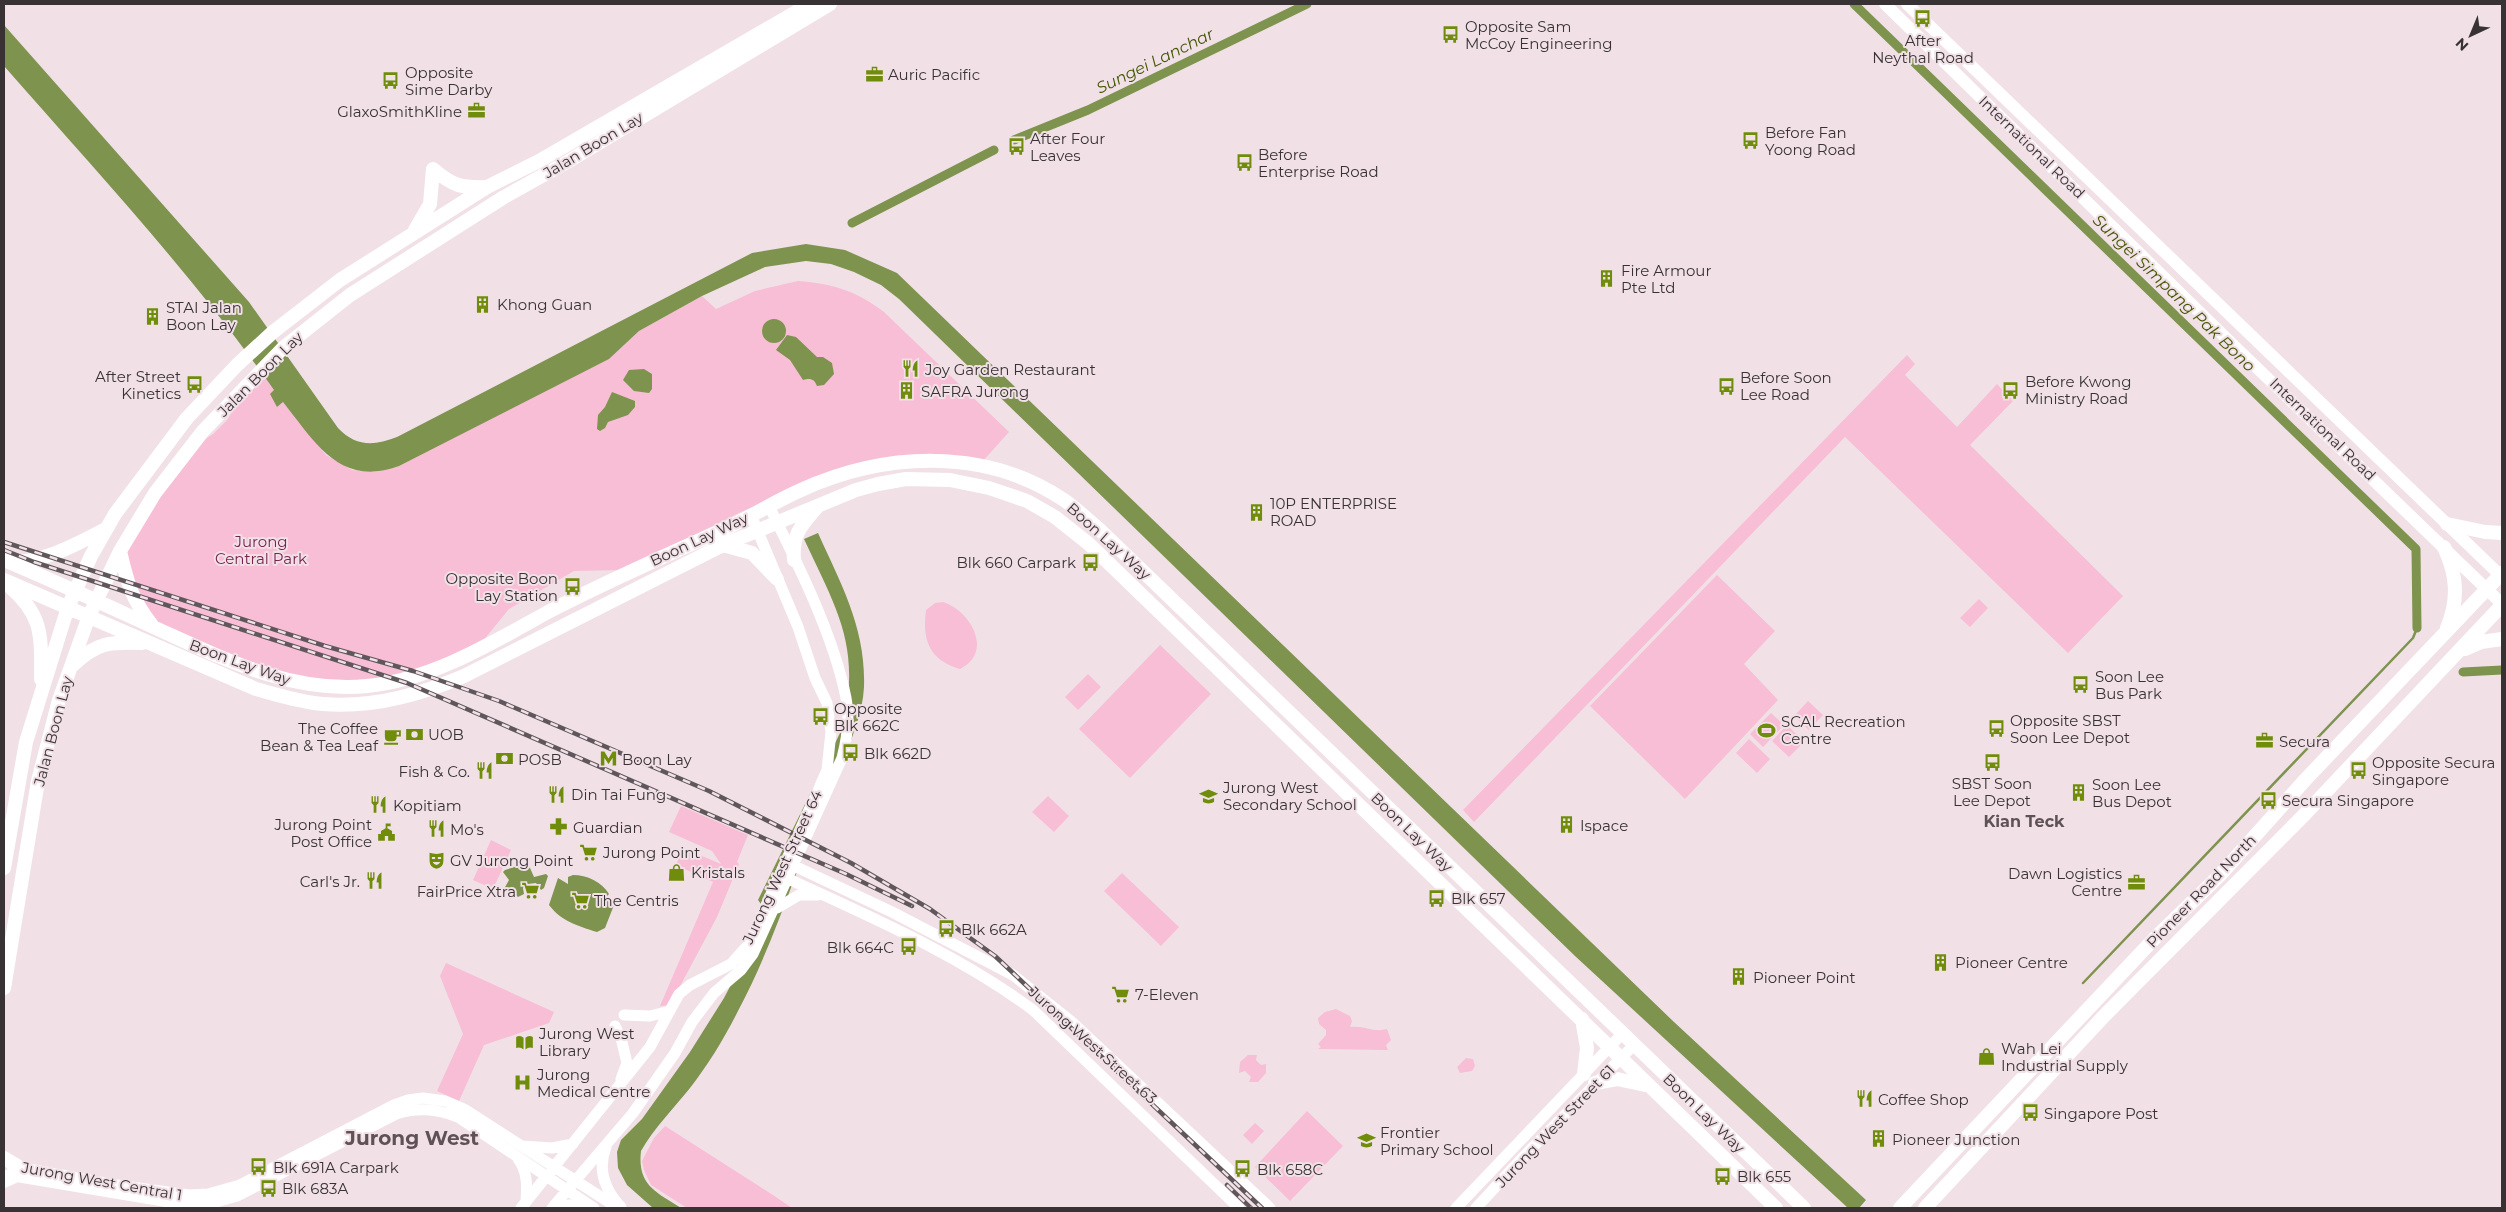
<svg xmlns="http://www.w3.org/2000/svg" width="2506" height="1212" viewBox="0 0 2506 1212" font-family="Montserrat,sans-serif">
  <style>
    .green { fill: #f7bed5 }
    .water { fill: #7e934e }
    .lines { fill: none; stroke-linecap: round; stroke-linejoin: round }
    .stream { stroke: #7e934e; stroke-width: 2.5 }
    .canal { stroke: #7e934e; stroke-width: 9 }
    .tertiary { stroke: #fff; stroke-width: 11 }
    .secondary { stroke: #fff; stroke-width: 12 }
    .primary { stroke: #fff; stroke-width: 14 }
    .rail-casing { stroke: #5f575b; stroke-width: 4.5 }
    .rail { stroke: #f1e1e7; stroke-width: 2.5; stroke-dasharray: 8; stroke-linecap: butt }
    .labels { text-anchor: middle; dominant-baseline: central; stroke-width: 4; stroke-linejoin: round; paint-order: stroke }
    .poi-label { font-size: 15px; fill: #383235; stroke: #f1e1e7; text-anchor: start }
    .street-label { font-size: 15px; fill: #383235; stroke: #f1e1e7 }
    .park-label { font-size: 15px; fill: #78224f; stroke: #f1e1e7 }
    .water-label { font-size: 16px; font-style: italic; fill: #425501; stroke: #f1e1e7 }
    .neighbourhood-label { font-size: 16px; font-weight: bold; fill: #5f5257; stroke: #f1e1e7 }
    .district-label { font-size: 20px; font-weight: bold; fill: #5f5257; stroke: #f1e1e7 }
  </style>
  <rect width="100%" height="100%" fill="#f1e1e7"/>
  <path class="green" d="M798 281C833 284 855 290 884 312L1009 432 982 462 949 455 897 456 802 485 741 512 624 570 574 571 509 609 478 647 427 671 322 687 155 627 126 572 128 543 196 445 213 434 227 420 249 385 266 379 274 390 277 407 283 402 326 455 352 470 376 472 609 359 639 331 702 296 716 309 755 291Z
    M1907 355 1915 364 1905 375 1957 427 1997 384 2013 401 1970 445 2123 596 2068 653 1845 437 1474 822 1463 810Z
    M1717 575 1775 631 1744 664 1778 700 1685 799 1590 706Z
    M1979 599 1988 608 1970 627 1960 618Z
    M943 602C971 611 994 652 960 669 929 660 922 640 926 610L935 603Z
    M1160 645 1211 694 1130 778 1079 729Z
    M1088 674 1101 687 1078 710 1065 697Z
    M1808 701 1823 715 1809 730 1794 716Z
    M1771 713 1784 725 1763 747 1750 734Z
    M1787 725 1804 742 1789 757 1772 741Z
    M1749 739 1770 759 1757 773 1736 753Z
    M1048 796 1069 816 1054 832 1032 812Z
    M681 806 748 835 737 862 739 864 717 917 670 1005 660 1006 713 882 676 865 683 848 721 864 712 851 669 832Z
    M491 840 511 850 493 889 473 880Z
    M1122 873 1179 927 1161 946 1104 891Z
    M446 963 554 1012 549 1023 484 1045 459 1101 437 1091 463 1034 440 976Z
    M1336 1009 1350 1016 1352 1021 1350 1027C1364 1025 1374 1033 1387 1029L1391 1040 1386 1045 1388 1050 1318 1049 1321 1047 1318 1044 1326 1035V1030L1319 1024 1318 1018 1325 1012Z
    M1248 1055H1257L1256 1060 1261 1065 1266 1064V1073L1258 1082H1249L1251 1077 1245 1071 1239 1073 1240 1062Z
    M1466 1058 1473 1059 1475 1066 1472 1071 1460 1073 1457 1067Z
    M1307 1111 1343 1146 1290 1201 1255 1167Z
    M1255 1123 1264 1131 1252 1144 1243 1135Z
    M665 1126 776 1197 792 1208H687L651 1185 644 1170 642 1161 654 1138Z"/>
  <path class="water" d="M4 25 249 302 338 428C356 447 374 446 397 437L752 253 806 244 845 250 897 273 1674 1022 1866 1200 1859 1208H1848L1575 956 899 299 881 285 854 272 831 264 806 261 765 267 702 296 639 331 609 359 399 466C340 488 315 442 283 402L277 407 270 394 274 390C193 275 96 171 4 66Z
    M762 331a12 12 0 1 1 24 0a12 12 0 1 1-24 0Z
    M787 335 796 337 817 357H823L832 363 834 374 824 385 817 386C814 379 811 378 803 380L790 360 776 350Z
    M644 369 652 374V389L649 393 634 391 623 380 629 370Z
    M612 392 635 401V407L628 415 608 422 605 428 600 431 597 429 598 415 605 407Z
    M818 533C841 584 866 628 864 687 862 727 838 767 823 804 795 873 773 945 738 1011 725 1037 708 1065 690 1088 674 1108 654 1128 641 1151 637 1185 656 1192 681 1208H653L627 1185 618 1168 617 1152 621 1140 642 1119 690 1052 724 998 734 979 763 907 758 900 842 729C862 647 837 610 804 539Z
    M524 864 530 868 534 877 546 874 548 876 544 888 541 890 536 883 528 884 523 888 524 894 518 897 513 892H506L504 889 509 880 503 872 505 870Z
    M573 875C587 875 602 882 609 894L604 899 614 905 605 928 597 932C578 926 561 921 549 905L558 878 568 884V877Z"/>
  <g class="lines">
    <path class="stream" d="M2083 983 2413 638 2417 628"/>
    <path class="canal" d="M1854 4 2416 549 2417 628
      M1014 140 1088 110 1307 4
      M852 223 994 150
      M2463 672 2502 670"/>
    <path class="tertiary" d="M788 863 892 912 1013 975 1072 1022 1270 1208
      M782 876C868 916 956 953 1033 1010L1239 1208
      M777 908 799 895H817
      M624 1015 650 1016 670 1011
      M615 1026 621 1038 627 1063 621 1079
      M522 1146 552 1148 573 1144
      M606 1147C597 1170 605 1190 621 1207
      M518 1159C528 1172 527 1187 526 1202
      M12 1166 110 1184 189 1195 208 1194 240 1185 394 1105 408 1100 423 1098 445 1101 464 1109 618 1208
      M8 1175 187 1205 209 1204 237 1196 396 1114C418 1107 436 1109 458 1117L594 1208
      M521 1208 650 1047 679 994 690 985 731 964 748 945 827 770 831 732 827 703 815 678 798 627 751 515
      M552 1208 633 1113 675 1053 692 1022 714 993 741 970 753 954 842 758C847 739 850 717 846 698 834 636 797 562 769 506
      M555 1208 569 1205 589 1207
      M1456 1208 1622 1034
      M1476 1208 1525 1155 1634 1045"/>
    <path class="secondary" d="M1885 4 2227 339 2502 604
      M1907 4 2502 577"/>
    <path class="primary" d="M433 169C453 186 461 188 487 187
      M415 230 430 204 433 169
      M2447 524 2485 532 2502 533
      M723 545 752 553 777 579
      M2444 547C2457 575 2459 599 2447 628
      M120 551C127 582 132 600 152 625
      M4 560C57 582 110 607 162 631 228 661 293 693 367 686 432 680 492 643 548 612 607 581 667 555 727 528 752 516 776 501 801 490 885 452 985 447 1064 500 1077 509 1089 521 1101 531L1804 1208
      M794 560C792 534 801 526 817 507
      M12 562C45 562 77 544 106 529
      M4 580 256 689C278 695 300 702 323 704 371 708 420 695 464 676L723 545 856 490 878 484 906 479 950 480 989 488 1027 501 1055 517 1089 544 1776 1208
      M9 586C44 616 41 637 41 679
      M2465 649 2481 642 2502 639
      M73 665C97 642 110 642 142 643
      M4 868 26 742 68 607 91 556 115 514 187 418 237 365 273 332 340 280 487 187 539 161 810 4
      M4 988 38 781 59 700 89 616 120 551 155 493 203 431 283 348 350 295 504 197 567 162 830 4
      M1582 1019 1587 1048 1584 1074
      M1595 1083 1617 1079 1650 1086
      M4 1158 19 1167
      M4 1181 15 1176
      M1900 1208 2153 940 2220 875 2305 780 2502 573
      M1925 1208 2104 1016 2305 814 2502 605"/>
    <defs>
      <path id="rail" d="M4 542 325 646 413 671 499 701 709 791 851 863 930 909 995 956 1262 1208
        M4 550 34 562 407 683 846 874 912 906
        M1227 1185 1251 1208"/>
    </defs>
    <use href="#rail" class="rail-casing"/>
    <use href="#rail" class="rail"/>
  </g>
  <defs>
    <symbol id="bus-bare" viewBox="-9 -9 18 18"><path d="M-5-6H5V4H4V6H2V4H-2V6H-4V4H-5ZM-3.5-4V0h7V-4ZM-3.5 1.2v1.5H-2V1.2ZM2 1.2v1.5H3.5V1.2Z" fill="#6f8c0a" stroke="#f1e1e7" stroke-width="2.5" paint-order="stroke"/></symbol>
    <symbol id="office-bare" viewBox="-9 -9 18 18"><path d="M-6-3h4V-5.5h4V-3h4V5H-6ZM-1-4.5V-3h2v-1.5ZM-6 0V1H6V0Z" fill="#6f8c0a" stroke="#f1e1e7" stroke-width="2.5" paint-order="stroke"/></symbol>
    <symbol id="building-bare" viewBox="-9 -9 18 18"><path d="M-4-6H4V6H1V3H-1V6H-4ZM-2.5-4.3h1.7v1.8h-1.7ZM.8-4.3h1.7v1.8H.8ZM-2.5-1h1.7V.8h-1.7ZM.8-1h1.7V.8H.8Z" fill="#6f8c0a" stroke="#f1e1e7" stroke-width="2.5" paint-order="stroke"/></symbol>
    <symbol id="restaurant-bare" viewBox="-9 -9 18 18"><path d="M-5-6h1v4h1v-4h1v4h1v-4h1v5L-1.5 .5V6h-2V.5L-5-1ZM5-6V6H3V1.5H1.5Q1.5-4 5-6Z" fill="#6f8c0a" stroke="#f1e1e7" stroke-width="2.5" paint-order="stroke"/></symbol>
    <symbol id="stadium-bare" viewBox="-9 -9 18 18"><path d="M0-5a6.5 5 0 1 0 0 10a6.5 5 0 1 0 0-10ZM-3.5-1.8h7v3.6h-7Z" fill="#6f8c0a" stroke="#f1e1e7" stroke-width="2.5" paint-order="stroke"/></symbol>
    <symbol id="bank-bare" viewBox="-9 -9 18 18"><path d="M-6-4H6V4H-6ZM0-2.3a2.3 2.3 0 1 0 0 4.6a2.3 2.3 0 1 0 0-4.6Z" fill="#6f8c0a" stroke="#f1e1e7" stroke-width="2.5" paint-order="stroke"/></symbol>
    <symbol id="cafe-bare" viewBox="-9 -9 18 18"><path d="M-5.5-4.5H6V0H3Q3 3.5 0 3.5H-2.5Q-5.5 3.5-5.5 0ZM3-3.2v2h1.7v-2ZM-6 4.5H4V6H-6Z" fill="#6f8c0a" stroke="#f1e1e7" stroke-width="2.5" paint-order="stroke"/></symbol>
    <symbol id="metro-bare" viewBox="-9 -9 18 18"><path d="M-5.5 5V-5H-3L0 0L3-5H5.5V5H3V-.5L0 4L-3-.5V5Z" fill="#6f8c0a" stroke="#f1e1e7" stroke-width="2.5" paint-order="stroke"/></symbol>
    <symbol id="school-bare" viewBox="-9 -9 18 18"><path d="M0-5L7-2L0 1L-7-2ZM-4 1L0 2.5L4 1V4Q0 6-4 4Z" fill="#6f8c0a" stroke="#f1e1e7" stroke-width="2.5" paint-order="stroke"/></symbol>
    <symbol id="pharmacy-bare" viewBox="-9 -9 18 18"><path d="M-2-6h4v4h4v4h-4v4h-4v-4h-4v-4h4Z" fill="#6f8c0a" stroke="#f1e1e7" stroke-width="2.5" paint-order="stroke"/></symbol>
    <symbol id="civic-bare" viewBox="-9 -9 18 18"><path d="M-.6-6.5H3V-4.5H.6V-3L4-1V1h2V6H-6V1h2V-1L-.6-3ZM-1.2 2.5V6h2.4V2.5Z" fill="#6f8c0a" stroke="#f1e1e7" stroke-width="2.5" paint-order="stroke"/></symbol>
    <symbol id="supermarket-bare" viewBox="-9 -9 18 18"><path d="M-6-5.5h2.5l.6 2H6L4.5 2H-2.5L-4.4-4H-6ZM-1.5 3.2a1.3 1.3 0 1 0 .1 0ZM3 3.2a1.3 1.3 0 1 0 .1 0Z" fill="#6f8c0a" stroke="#f1e1e7" stroke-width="2.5" paint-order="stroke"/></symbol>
    <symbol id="theatre-bare" viewBox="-9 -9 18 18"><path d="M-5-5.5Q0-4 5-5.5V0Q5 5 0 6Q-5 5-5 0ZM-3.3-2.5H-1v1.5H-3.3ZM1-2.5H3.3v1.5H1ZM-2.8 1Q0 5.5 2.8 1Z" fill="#6f8c0a" stroke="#f1e1e7" stroke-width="2.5" paint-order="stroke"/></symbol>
    <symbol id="shop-bare" viewBox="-9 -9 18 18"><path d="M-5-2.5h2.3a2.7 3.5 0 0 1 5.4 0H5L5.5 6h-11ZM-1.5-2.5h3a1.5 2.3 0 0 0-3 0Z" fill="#6f8c0a" stroke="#f1e1e7" stroke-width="2.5" paint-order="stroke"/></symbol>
    <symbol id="library-bare" viewBox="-9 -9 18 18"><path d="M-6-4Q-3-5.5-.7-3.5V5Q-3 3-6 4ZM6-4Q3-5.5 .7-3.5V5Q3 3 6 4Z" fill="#6f8c0a" stroke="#f1e1e7" stroke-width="2.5" paint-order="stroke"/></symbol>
    <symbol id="hospital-bare" viewBox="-9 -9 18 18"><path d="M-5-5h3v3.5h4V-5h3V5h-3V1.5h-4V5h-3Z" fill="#6f8c0a" stroke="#f1e1e7" stroke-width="2.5" paint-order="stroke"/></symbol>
  </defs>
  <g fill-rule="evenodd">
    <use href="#bus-bare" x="1910" y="6" width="25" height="25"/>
    <use href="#bus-bare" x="1438" y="22" width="25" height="25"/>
    <use href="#office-bare" x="862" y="62" width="25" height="25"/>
    <use href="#bus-bare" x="378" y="68" width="25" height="25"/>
    <use href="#office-bare" x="464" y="98" width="25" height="25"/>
    <use href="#bus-bare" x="1738" y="128" width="25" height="25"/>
    <use href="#bus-bare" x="1004" y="134" width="25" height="25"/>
    <use href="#bus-bare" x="1232" y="150" width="25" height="25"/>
    <use href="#building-bare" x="1594" y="266" width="25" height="25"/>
    <use href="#building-bare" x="470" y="292" width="25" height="25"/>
    <use href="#building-bare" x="140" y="304" width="25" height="25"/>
    <use href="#restaurant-bare" x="898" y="356" width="25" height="25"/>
    <use href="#bus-bare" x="182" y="372" width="25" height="25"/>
    <use href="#bus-bare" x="1714" y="374" width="25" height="25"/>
    <use href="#bus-bare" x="1998" y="378" width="25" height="25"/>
    <use href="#building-bare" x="894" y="378" width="25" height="25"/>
    <use href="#building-bare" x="1244" y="500" width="25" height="25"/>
    <use href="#bus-bare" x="1078" y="550" width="25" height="25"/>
    <use href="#bus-bare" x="560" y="574" width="25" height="25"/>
    <use href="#bus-bare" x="2068" y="672" width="25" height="25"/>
    <use href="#bus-bare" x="808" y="704" width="25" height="25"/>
    <use href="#bus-bare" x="1984" y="716" width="25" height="25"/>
    <use href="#stadium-bare" x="1754" y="718" width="25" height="25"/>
    <use href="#bank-bare" x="402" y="722" width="25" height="25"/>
    <use href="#cafe-bare" x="380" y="724" width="25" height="25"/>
    <use href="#office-bare" x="2252" y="728" width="25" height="25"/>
    <use href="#bus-bare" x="838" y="740" width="25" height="25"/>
    <use href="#bank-bare" x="492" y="746" width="25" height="25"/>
    <use href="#metro-bare" x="596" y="746" width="25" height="25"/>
    <use href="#bus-bare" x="1980" y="750" width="25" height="25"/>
    <use href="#restaurant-bare" x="472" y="758" width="25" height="25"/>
    <use href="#bus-bare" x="2346" y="758" width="25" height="25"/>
    <use href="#building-bare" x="2066" y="780" width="25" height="25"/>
    <use href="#restaurant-bare" x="544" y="782" width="25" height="25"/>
    <use href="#school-bare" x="1196" y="784" width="25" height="25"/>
    <use href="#bus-bare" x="2256" y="788" width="25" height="25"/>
    <use href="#restaurant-bare" x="366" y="792" width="25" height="25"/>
    <use href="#building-bare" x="1554" y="812" width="25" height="25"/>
    <use href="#pharmacy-bare" x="546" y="814" width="25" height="25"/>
    <use href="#restaurant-bare" x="424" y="816" width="25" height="25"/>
    <use href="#civic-bare" x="374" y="820" width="25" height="25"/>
    <use href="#supermarket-bare" x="576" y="840" width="25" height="25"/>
    <use href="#theatre-bare" x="424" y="848" width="25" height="25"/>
    <use href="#shop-bare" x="664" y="860" width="25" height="25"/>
    <use href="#restaurant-bare" x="362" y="868" width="25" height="25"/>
    <use href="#office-bare" x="2124" y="870" width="25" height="25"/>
    <use href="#supermarket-bare" x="518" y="878" width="25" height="25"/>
    <use href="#bus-bare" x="1424" y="886" width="25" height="25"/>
    <use href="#supermarket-bare" x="568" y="888" width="25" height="25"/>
    <use href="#bus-bare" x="934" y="916" width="25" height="25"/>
    <use href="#bus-bare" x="896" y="934" width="25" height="25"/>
    <use href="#building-bare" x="1928" y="950" width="25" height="25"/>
    <use href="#building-bare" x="1726" y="964" width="25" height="25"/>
    <use href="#supermarket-bare" x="1108" y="982" width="25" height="25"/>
    <use href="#library-bare" x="512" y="1030" width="25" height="25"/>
    <use href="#shop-bare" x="1974" y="1044" width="25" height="25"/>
    <use href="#hospital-bare" x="510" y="1070" width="25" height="25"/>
    <use href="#restaurant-bare" x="1852" y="1086" width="25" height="25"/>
    <use href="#bus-bare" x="2018" y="1100" width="25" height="25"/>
    <use href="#building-bare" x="1866" y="1126" width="25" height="25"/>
    <use href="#school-bare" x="1354" y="1128" width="25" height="25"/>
    <use href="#bus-bare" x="246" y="1154" width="25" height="25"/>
    <use href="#bus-bare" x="1230" y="1156" width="25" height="25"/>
    <use href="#bus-bare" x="1710" y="1164" width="25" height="25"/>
    <use href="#bus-bare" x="256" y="1176" width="25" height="25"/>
  </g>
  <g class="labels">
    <g class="poi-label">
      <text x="1465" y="26">Opposite Sam<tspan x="1465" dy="17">McCoy Engineering</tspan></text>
      <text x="1923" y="40" text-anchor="middle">After<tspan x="1923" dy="17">Neythal Road</tspan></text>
      <text x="405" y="72">Opposite<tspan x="405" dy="17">Sime Darby</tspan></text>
      <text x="888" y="74">Auric Pacific</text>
      <text x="462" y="111" text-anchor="end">GlaxoSmithKline</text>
      <text x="1765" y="132">Before Fan<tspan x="1765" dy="17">Yoong Road</tspan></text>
      <text x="1030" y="138">After Four<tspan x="1030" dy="17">Leaves</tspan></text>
      <text x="1258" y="154">Before<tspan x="1258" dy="17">Enterprise Road</tspan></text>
      <text x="1621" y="270">Fire Armour<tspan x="1621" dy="17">Pte Ltd</tspan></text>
      <text x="497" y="304">Khong Guan</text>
      <text x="166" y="307">STAI Jalan<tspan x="166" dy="17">Boon Lay</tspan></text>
      <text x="925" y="369">Joy Garden Restaurant</text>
      <text x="181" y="376" text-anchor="end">After Street<tspan x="181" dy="17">Kinetics</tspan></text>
      <text x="1740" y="377">Before Soon<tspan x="1740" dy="17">Lee Road</tspan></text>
      <text x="2025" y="381">Before Kwong<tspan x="2025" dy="17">Ministry Road</tspan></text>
      <text x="921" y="391">SAFRA Jurong</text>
      <text x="1270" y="503">10P ENTERPRISE<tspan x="1270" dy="17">ROAD</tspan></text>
      <text x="1076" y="562" text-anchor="end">Blk 660 Carpark</text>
      <text x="558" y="578" text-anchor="end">Opposite Boon<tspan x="558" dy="17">Lay Station</tspan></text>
      <text x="2095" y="676">Soon Lee<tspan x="2095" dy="17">Bus Park</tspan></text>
      <text x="834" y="708">Opposite<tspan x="834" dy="17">Blk 662C</tspan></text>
      <text x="2010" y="720">Opposite SBST<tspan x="2010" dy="17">Soon Lee Depot</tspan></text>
      <text x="1781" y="721">SCAL Recreation<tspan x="1781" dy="17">Centre</tspan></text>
      <text x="378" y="728" text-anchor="end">The Coffee<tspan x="378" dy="17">Bean &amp; Tea Leaf</tspan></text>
      <text x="428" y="734">UOB</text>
      <text x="2279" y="741">Secura</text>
      <text x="864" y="753">Blk 662D</text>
      <text x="518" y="759">POSB</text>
      <text x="622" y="759">Boon Lay</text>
      <text x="2372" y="762">Opposite Secura<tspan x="2372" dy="17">Singapore</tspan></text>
      <text x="470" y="771" text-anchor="end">Fish &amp; Co.</text>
      <text x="1992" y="783" text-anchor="middle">SBST Soon<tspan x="1992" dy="17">Lee Depot</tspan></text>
      <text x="2092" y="784">Soon Lee<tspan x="2092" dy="17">Bus Depot</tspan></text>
      <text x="1223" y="787">Jurong West<tspan x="1223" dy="17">Secondary School</tspan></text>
      <text x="571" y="794">Din Tai Fung</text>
      <text x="2282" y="800">Secura Singapore</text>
      <text x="393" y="805">Kopitiam</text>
      <text x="372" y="824" text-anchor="end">Jurong Point<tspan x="372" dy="17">Post Office</tspan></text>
      <text x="1580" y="825">Ispace</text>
      <text x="573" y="827">Guardian</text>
      <text x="450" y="829">Mo's</text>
      <text x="603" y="852">Jurong Point</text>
      <text x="450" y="860">GV Jurong Point</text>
      <text x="691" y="872">Kristals</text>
      <text x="2122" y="873" text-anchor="end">Dawn Logistics<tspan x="2122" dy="17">Centre</tspan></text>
      <text x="360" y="881" text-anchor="end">Carl's Jr.</text>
      <text x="516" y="891" text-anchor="end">FairPrice Xtra</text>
      <text x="1451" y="898">Blk 657</text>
      <text x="594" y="900">The Centris</text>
      <text x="961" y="929">Blk 662A</text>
      <text x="894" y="947" text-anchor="end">Blk 664C</text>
      <text x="1955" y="962">Pioneer Centre</text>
      <text x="1753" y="977">Pioneer Point</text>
      <text x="1135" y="994">7-Eleven</text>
      <text x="539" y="1033">Jurong West<tspan x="539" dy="17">Library</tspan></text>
      <text x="2001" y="1048">Wah Lei<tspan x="2001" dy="17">Industrial Supply</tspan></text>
      <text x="537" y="1074">Jurong<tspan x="537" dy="17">Medical Centre</tspan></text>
      <text x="1878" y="1099">Coffee Shop</text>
      <text x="2044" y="1113">Singapore Post</text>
      <text x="1380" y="1132">Frontier<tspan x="1380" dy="17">Primary School</tspan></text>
      <text x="1892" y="1139">Pioneer Junction</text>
      <text x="273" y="1167">Blk 691A Carpark</text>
      <text x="1257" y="1169">Blk 658C</text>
      <text x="1737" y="1176">Blk 655</text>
      <text x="282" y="1188">Blk 683A</text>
    </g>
    <g class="street-label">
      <text transform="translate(593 145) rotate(-31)">Jalan Boon Lay</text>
      <text transform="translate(2032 147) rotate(44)">International Road</text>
      <text transform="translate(260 374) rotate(-45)">Jalan Boon Lay</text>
      <text transform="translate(2323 429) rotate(44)">International Road</text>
      <text transform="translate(699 539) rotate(-25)">Boon Lay Way</text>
      <text transform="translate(1109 541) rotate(42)">Boon Lay Way</text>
      <text transform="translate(240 662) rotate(20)">Boon Lay Way</text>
      <text transform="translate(53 731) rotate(-75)">Jalan Boon Lay</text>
      <text transform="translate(1412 832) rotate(44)">Boon Lay Way</text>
      <text transform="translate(782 867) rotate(-65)">Jurong West Street 64</text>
      <text transform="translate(2201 891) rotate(-46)">Pioneer Road North</text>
      <text transform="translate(1093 1045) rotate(42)">Jurong West Street 63</text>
      <text transform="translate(1704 1113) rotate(44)">Boon Lay Way</text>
      <text transform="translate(1555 1126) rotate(-46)">Jurong West Street 61</text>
      <text transform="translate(102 1181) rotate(10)">Jurong West Central 1</text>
    </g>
    <g class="park-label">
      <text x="261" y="541">Jurong<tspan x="261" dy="17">Central Park</tspan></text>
    </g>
    <g class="water-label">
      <text transform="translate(1155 61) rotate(-26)">Sungei Lanchar</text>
      <text transform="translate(2174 293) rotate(44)">Sungei Simpang Pak Bono</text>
    </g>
    <g class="neighbourhood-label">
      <text x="2024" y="821">Kian Teck</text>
    </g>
    <g class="district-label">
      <text x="412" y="1138">Jurong West</text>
    </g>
  </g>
  <rect width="2506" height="1212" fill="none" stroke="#383235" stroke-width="10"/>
  <g transform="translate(2471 35) rotate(224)" stroke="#f1e1e7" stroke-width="4" paint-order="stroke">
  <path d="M0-4L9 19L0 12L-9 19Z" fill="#383235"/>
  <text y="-8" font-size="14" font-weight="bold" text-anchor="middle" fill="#383235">N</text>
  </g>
</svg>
